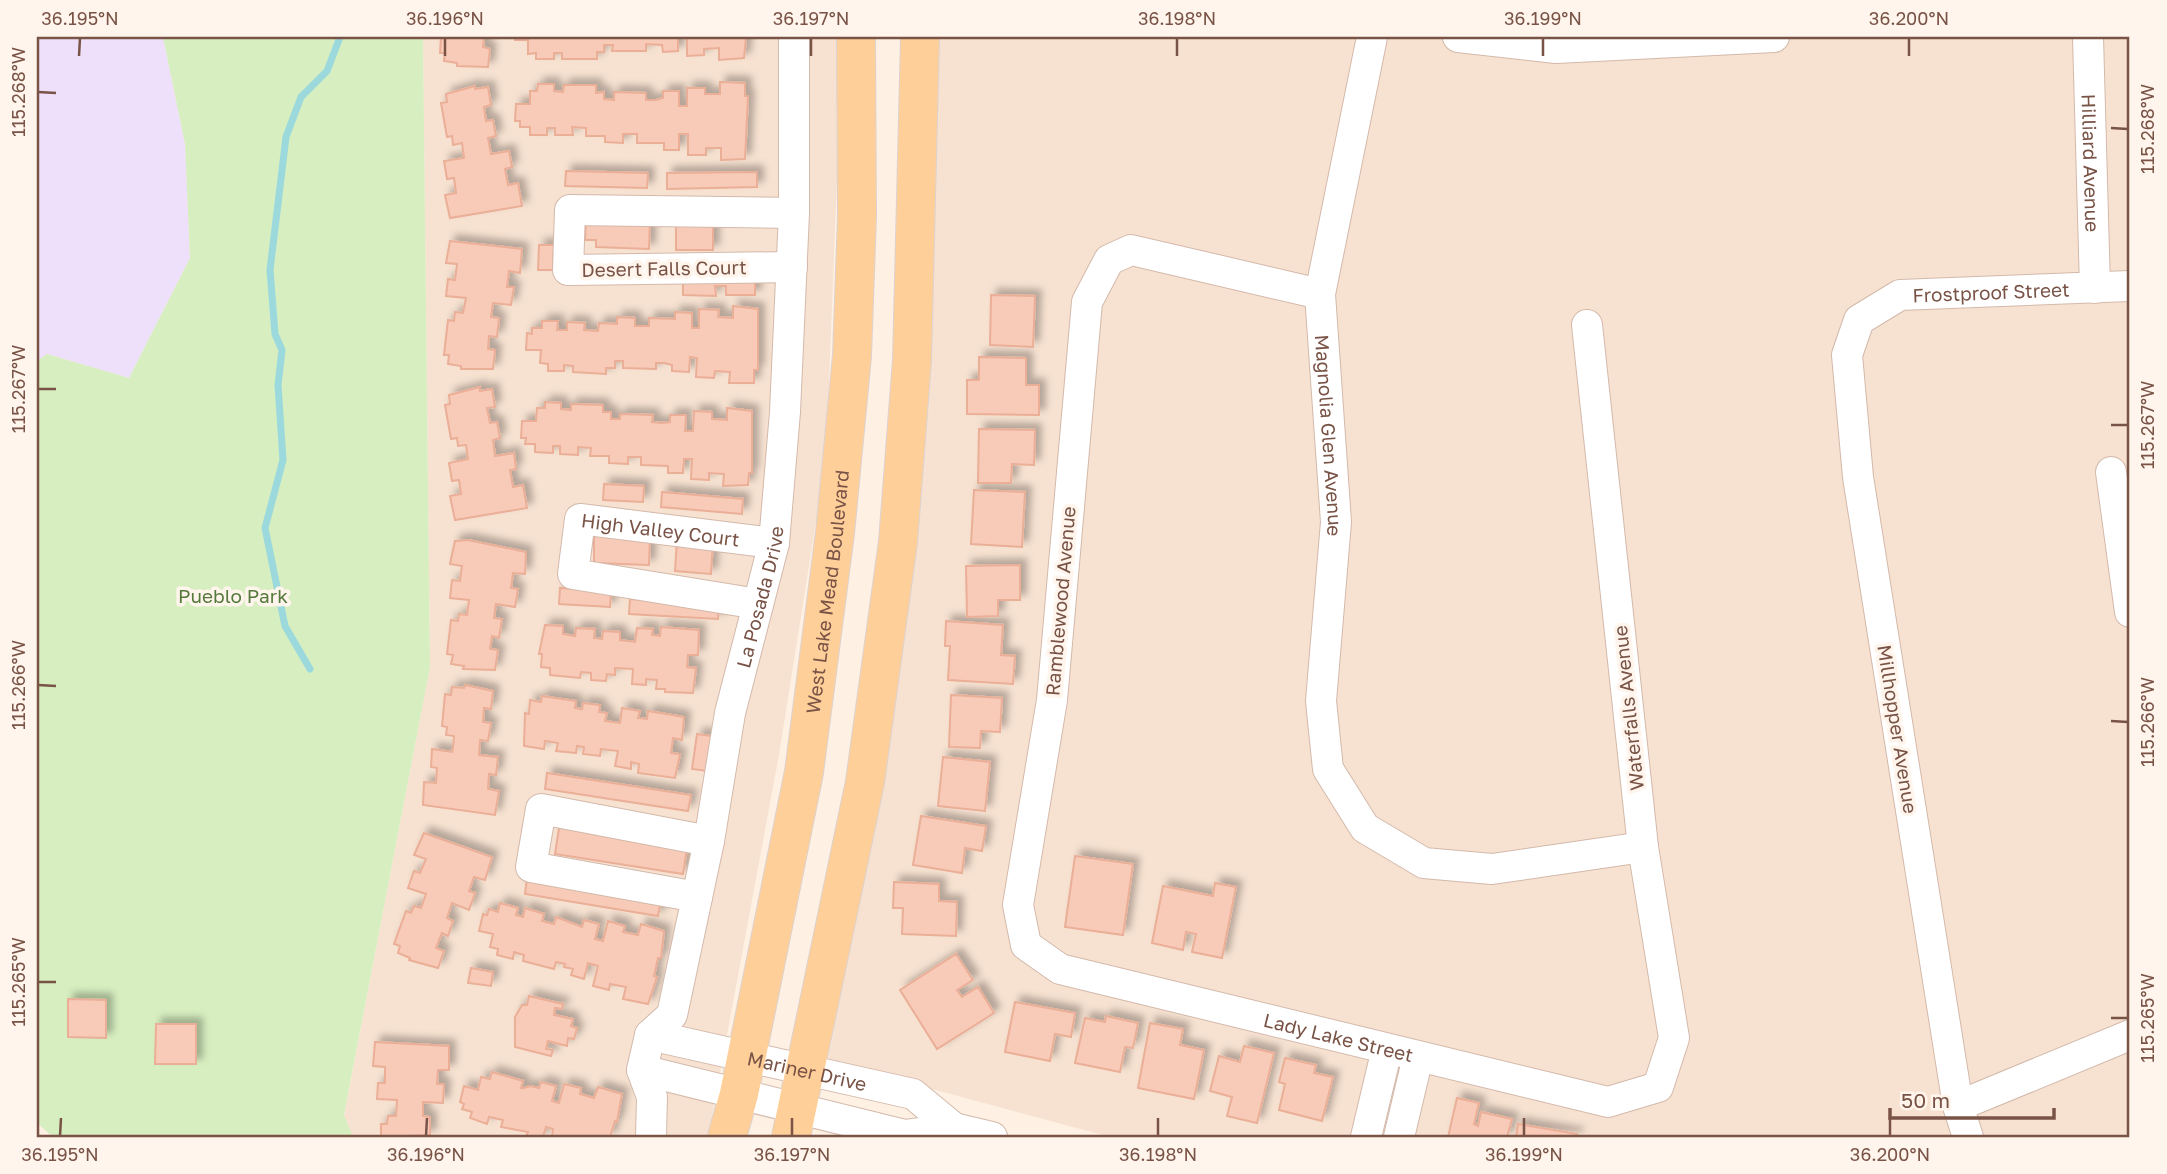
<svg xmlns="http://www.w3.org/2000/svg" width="2167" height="1174" viewBox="0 0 2167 1174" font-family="'Golos Text',sans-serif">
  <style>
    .residential { fill: #f7e2d1 }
    .education { fill: #eee0fb }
    .green { fill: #d7eec0 }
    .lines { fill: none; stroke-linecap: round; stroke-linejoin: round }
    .stream { stroke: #9bd9dd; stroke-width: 7 }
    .building { fill: #f7cbb8; stroke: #ebae97; stroke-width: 2; filter: url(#shadow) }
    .minor-casing { stroke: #d3b9ab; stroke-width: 32 }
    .major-casing { stroke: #dcd2cf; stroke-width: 40 }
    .minor { stroke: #fff; stroke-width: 30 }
    .major { stroke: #ffcf9a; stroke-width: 38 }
    .ticks { fill: none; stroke: #795346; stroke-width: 2.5 }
    .labels { text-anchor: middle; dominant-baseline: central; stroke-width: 7; stroke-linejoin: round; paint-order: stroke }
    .street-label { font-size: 19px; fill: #795346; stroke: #fff5ec }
    .park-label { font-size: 19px; fill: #547a3b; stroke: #fff5ec }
    .neatline { fill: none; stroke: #795346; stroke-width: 2.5 }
    .ticks-label { font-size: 18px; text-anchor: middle; fill: #795346 }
  </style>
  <defs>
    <filter id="shadow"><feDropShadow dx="6" dy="-6" stdDeviation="3.5" flood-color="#0004"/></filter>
  </defs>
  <rect width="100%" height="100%" fill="#fef1e3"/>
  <path class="residential" d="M423 37H840L841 78 826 459 779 755 708 1137H353L344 1116 430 667Z
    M933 37H2130V1137H1110L828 1061 872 832Z"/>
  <path class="education" d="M37 37H163L185 144 190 258 129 378 47 354 37 361Z"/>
  <path class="green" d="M163 37H423L430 667 344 1115 353 1137H53L37 1123V361L47 354 129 378 190 258 185 144Z"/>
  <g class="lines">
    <path class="stream" d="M310 669 285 626 265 528 283 460 278 385 282 350 275 334 270 270 286 137 301 97 327 71 340 37"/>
  </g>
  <path class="building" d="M441 37H484L483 47 490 49 488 67 457 66V63L444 61 445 53H440Z
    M515 37H678V51L663 52 662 45 646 44V51H612L613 45H604V52H597V59H562V53H554V59H536V53L528 54V40H515Z
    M687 37H746L744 58 719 60V48L704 49V55L687 56Z
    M720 82 745 83V96H748L745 159 721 160V148H706V155H688V134H679V150H664V143H637V134H623V143L605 142V136H586V128L572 127 573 135H555V128H547V135H530V127H520V121H515L516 104H530V91H537L538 84H554V91L563 92 564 85H596V93L604 92V99L614 100V92L646 93V100H656L663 98V91H679V106H687V88H705V94H720Z
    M475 86V89L488 87 491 105 484 107 486 121 493 120 496 136 488 138 491 154 509 151 512 167 505 169 508 185 518 183 522 206 450 218 445 195 456 193 454 178 447 179 444 161 464 158 462 143 453 145 452 136 447 137 441 103 447 102 446 94Z
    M566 171 648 173 647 188 565 186Z
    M757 172V187L667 189V173Z
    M586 218 650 219 649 249 596 247V240H585Z
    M676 218H713V250H676Z
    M450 241 522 249 520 273 509 271 507 287H514L511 305 493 303 491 317 499 318 497 337 489 336 488 349 495 350 493 369H461V366L448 364 449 355H444L448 320 454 321 455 312 463 313 466 298 446 296 448 279 455 280 457 264 446 263Z
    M539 245H554L553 270H538Z
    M683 281 755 282V295H726V286H715L716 296 683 295Z
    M991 295 1035 296 1033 347 990 345Z
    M733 306 758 309V370H754V383H729L730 372 715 371 714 378 696 377 697 358 690 357 689 372 672 371V365L664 363H656V369L623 368V361H615V368H606V374L573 372V366L564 365V371H548V364L540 363 541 350H526L527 333 532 334V328H542V321H558L557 330H567V322L585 323 584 330 598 331 599 323 617 324V317L635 318V326H649V318L675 319V312L692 313V328H699V309L719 310 718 317 733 318Z
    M979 357 1026 358V385H1039V415L967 414V380H979Z
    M480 387V391L492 389 495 407 487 408 490 423 497 422 500 438 493 440 495 456 514 453 516 469 510 470 513 487 523 485 527 508 455 520 450 496 461 494 459 480 452 481 449 463 468 459 466 445 458 446 457 438 451 439 445 405 450 404 449 395Z
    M545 402 561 403V409L571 410V404L603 405V412H611V419H620V414L653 415 652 422 662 423 670 422V415H686L685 431H693L694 411 712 412V419L727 420V408L752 411V473H749L748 485 723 486 724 474 709 473V480L691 479 692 459H684L683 473H668V466L641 465V457H628V464L609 463V456H590L591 448 578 447V455L560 454V446H553V453L535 452V444H525L526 438H521L522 421H536L537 408H545Z
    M979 429 1035 430 1034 465 1012 464 1011 483H978Z
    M604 484 644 486 643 502 603 500Z
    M974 490 1025 492 1022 547 971 544Z
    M662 492 743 499 742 514 661 507Z
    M594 532 650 534 649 565 594 563Z
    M468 540 526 552 525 574 513 573 511 588 518 589 515 607 496 604 494 618 502 619 499 638 492 636 490 649 498 650 495 670 463 669 464 666 451 664 453 655 447 654 451 620 458 621 459 614 467 615 469 600 450 598 452 580 460 581 462 566 450 564 451 559 455 541Z
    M677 540 713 542 711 574 675 571Z
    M1020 565V600H998V616L967 617 966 566Z
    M560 588 611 591 610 607 559 604Z
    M630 599 719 604 718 619 629 614Z
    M946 621 1003 625 1001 655 1015 656 1013 684 948 680 950 646H945Z
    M545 625 563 626V634L575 636 576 628 595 629 594 638 602 639 603 631 620 632V640L635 642 637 628 653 629 652 635 660 636 661 627 699 630 698 655H688L687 667 696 668 693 693 665 692V689H656L657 680 646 679V685L632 684 633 669 615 668V675L607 674 606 681 591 680V673L581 672 580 678 550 675V668L541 667 542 654H539Z
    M465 685 493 691 491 709 484 708 483 722 491 723 488 741 480 740 479 755 498 757 496 775 489 774 488 789 499 791 495 815 423 805 424 782 436 783 437 768 431 767 432 749 452 752 453 748 454 736 446 735 447 727 442 726 445 694 451 695 452 687 464 688Z
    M951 695 1002 698 1000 732 981 731 980 748 949 747Z
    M542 696 576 701 575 708 582 709 583 703 600 705 599 712 607 713 605 721 620 723 622 708 640 711 638 718 647 719 648 711 684 717 682 740 673 738 671 753 680 754 675 778 638 773 639 764 631 762V769L615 766 618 751 601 749 600 756 583 754 584 747 577 746 576 753 556 751 558 743 545 741 544 749 524 746 525 713 529 714 530 700 541 702Z
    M697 734 712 736 707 771 692 769Z
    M943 757 990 762 985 811 938 806Z
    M547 773 691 795 688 811 545 789Z
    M921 816 986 826 982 851 965 848 962 873 913 865Z
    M560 822 688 842 683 874 555 854Z
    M424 833 492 857 485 880 474 877 469 891 475 893 469 910 452 903 447 918 453 921 448 936 442 933 436 948 444 951 438 968 409 960 410 958 398 953 400 946 394 944 406 911 411 913 414 906 421 908 426 894 408 888 414 871 420 873 426 859 414 855Z
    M1075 856 1133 864 1123 935 1065 927Z
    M527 878 661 900 658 916 525 894Z
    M894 882 939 884V901L957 902 956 936 902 934 903 908H893Z
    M1215 883 1236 887 1222 958 1192 952 1196 934 1186 932 1183 950 1152 943 1163 886 1213 896Z
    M500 903 518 908 516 915 523 917 525 908 544 914 542 921 554 924 556 917 582 927 584 920 599 924 595 939 603 941 608 921 625 926 623 932 638 935 641 924 664 931 661 958H658L654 976 657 977 648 1004 623 999 626 987 610 984 609 990 593 986 598 966 588 963 584 979 571 975 573 969 564 967 565 964 556 962 554 969 523 961 524 955 514 952 513 959 497 955 498 949 490 947 493 934 479 931 483 914 487 915 489 909 498 912Z
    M956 954 973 980 957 990 962 997 978 987 994 1013 937 1049 900 990Z
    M471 968 493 972 491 986 468 983Z
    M529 996 563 1004 562 1009 555 1008 554 1015 573 1019 571 1026 577 1028 574 1039 568 1038 567 1046 548 1041 546 1049 553 1050 551 1056 515 1047V1017L522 1005H527Z
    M68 999 106 1000V1038L68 1037Z
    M1015 1002 1075 1013 1071 1037 1055 1034 1050 1061 1005 1052Z
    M1106 1016 1138 1023 1133 1048 1125 1047 1120 1072 1075 1063 1085 1018 1105 1022Z
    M1150 1023 1183 1029 1180 1045 1204 1050 1194 1099 1138 1088Z
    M156 1024H196V1064H155Z
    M375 1042 449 1046V1070H438L437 1084H444L443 1103 423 1102V1116L430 1117V1135L381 1137V1124H387L388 1116H396L397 1100 377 1099 378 1083H385V1067L373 1066Z
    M1244 1046 1274 1053 1257 1123 1227 1116 1232 1097 1210 1091 1219 1056 1240 1062Z
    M1285 1058 1316 1065 1314 1073 1333 1077 1322 1121 1279 1110 1285 1084 1279 1082Z
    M492 1072 523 1081 521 1088H524L530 1086 539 1088 541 1082 556 1086 552 1101 559 1103 564 1084 581 1088 580 1094 594 1098 598 1087 622 1094 617 1122 615 1121 610 1137H552L553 1129 546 1127 543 1137H526L528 1132 501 1127 503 1120 489 1117 487 1124 470 1118 472 1112 462 1109 464 1104 460 1102 464 1086 478 1090 481 1077 490 1079Z
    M1457 1098 1479 1103 1474 1124 1478 1126 1481 1112 1512 1119 1507 1137H1448Z
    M1518 1124 1577 1134 1576 1137H1516Z"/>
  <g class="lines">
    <defs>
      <g id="minor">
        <path id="s1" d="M1372 37 1320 294 1336 522 1321 701 1328 769 1365 828 1424 863 1492 869 1643 847"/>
        <path d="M1458 37 1556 48 1774 37"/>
        <path id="s2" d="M2088 37 2095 288"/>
        <path d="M792 267 568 270 570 210 794 213"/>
        <path id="s3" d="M1320 294 1131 250 1109 260 1087 302 1052 700 1018 905 1026 945 1060 969 1608 1102 1658 1087 1674 1038 1643 847 1587 325"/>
        <path d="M2111 472 2130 612"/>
        <path id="s4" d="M758 604 573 574 580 519 774 543"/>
        <path d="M697 897 531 867 541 809 709 841"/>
        <path id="s5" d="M650 1035 913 1094 954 1128"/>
        <path d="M642 1070 905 1135 954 1128 992 1137"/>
        <path d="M1958 1106 2130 1035"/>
        <path id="s6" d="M651 1137 652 1097 642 1070 650 1035 672 1015 709 841 730 713 774 543 785 412 794 213V37"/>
        <path d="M1366 1137 1387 1049"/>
        <path d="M1399 1137 1418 1057"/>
        <path id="s7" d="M1968 1137 1958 1106 1858 477 1847 355 1859 320 1900 295 2130 286"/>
      </g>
      <g id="major">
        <path id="s8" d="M727 1137 739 1094 804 772 835 533 852 356 857 216 856 37"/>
        <path d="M791 1137 865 782 898 542 912 360 920 37"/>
      </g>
    </defs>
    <use href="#minor" class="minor-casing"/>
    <use href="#major" class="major-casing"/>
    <use href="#minor" class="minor"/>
    <use href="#major" class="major"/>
  </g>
  <path class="ticks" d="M79 56 80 38M445 56V38M811 56V38M1177 56V38M1543 56V38M1909 56V38M38 92 56 93M2111 128 2128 129M38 389H56M2111 425H2128M38 685 56 686M2111 721 2128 722M38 982H56M2111 1018H2128M60 1136 61 1118M426 1136 427 1118M792 1136V1118M1158 1136V1118M1524 1136V1118M1890 1136V1118"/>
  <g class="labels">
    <g class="street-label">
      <text stroke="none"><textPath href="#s2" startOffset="126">Hilliard Avenue</textPath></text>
      <text transform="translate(664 268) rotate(-1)">Desert Falls Court</text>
      <text stroke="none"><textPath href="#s7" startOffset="968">Frostproof Street</textPath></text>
      <text stroke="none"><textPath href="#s1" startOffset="404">Magnolia Glen Avenue</textPath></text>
      <text stroke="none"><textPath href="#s4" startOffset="324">High Valley Court</textPath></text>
      <text stroke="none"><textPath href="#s8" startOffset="555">West Lake Mead Boulevard</textPath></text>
      <text stroke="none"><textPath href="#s6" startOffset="562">La Posada Drive</textPath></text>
      <text transform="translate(1060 601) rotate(-85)">Ramblewood Avenue</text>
      <text transform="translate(1628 708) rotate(-96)">Waterfalls Avenue</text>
      <text transform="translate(1898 729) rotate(81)">Millhopper Avenue</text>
      <text stroke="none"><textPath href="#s3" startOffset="1242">Lady Lake Street</textPath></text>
      <text stroke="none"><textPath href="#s5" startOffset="161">Mariner Drive</textPath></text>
    </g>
    <g class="park-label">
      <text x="233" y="595">Pueblo Park</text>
    </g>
  </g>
  <rect width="2167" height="1174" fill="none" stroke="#fff5ec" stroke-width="77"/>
  <path d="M1890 1108v10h164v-10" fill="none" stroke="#795346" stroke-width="3.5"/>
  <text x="1901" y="1108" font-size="21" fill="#795346" stroke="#fff5ec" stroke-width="5" paint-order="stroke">50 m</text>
  <rect x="38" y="38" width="2090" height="1098" class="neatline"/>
  <g class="ticks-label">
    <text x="80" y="25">36.195°N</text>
    <text x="445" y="25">36.196°N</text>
    <text x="811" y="25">36.197°N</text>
    <text x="1177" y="25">36.198°N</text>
    <text x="1543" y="25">36.199°N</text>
    <text x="1909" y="25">36.200°N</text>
    <text transform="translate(19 92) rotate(-90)" y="6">115.268°W</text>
    <text transform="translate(2148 129) rotate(-90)" y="6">115.268°W</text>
    <text transform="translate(19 389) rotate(-90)" y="6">115.267°W</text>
    <text transform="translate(2148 425) rotate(-90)" y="6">115.267°W</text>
    <text transform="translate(19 685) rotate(-90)" y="6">115.266°W</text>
    <text transform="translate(2148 722) rotate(-90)" y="6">115.266°W</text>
    <text transform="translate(19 982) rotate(-90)" y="6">115.265°W</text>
    <text transform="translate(2148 1018) rotate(-90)" y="6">115.265°W</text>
    <text x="60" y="1161">36.195°N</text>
    <text x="426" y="1161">36.196°N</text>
    <text x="792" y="1161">36.197°N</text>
    <text x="1158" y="1161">36.198°N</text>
    <text x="1524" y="1161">36.199°N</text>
    <text x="1890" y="1161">36.200°N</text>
  </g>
</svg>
